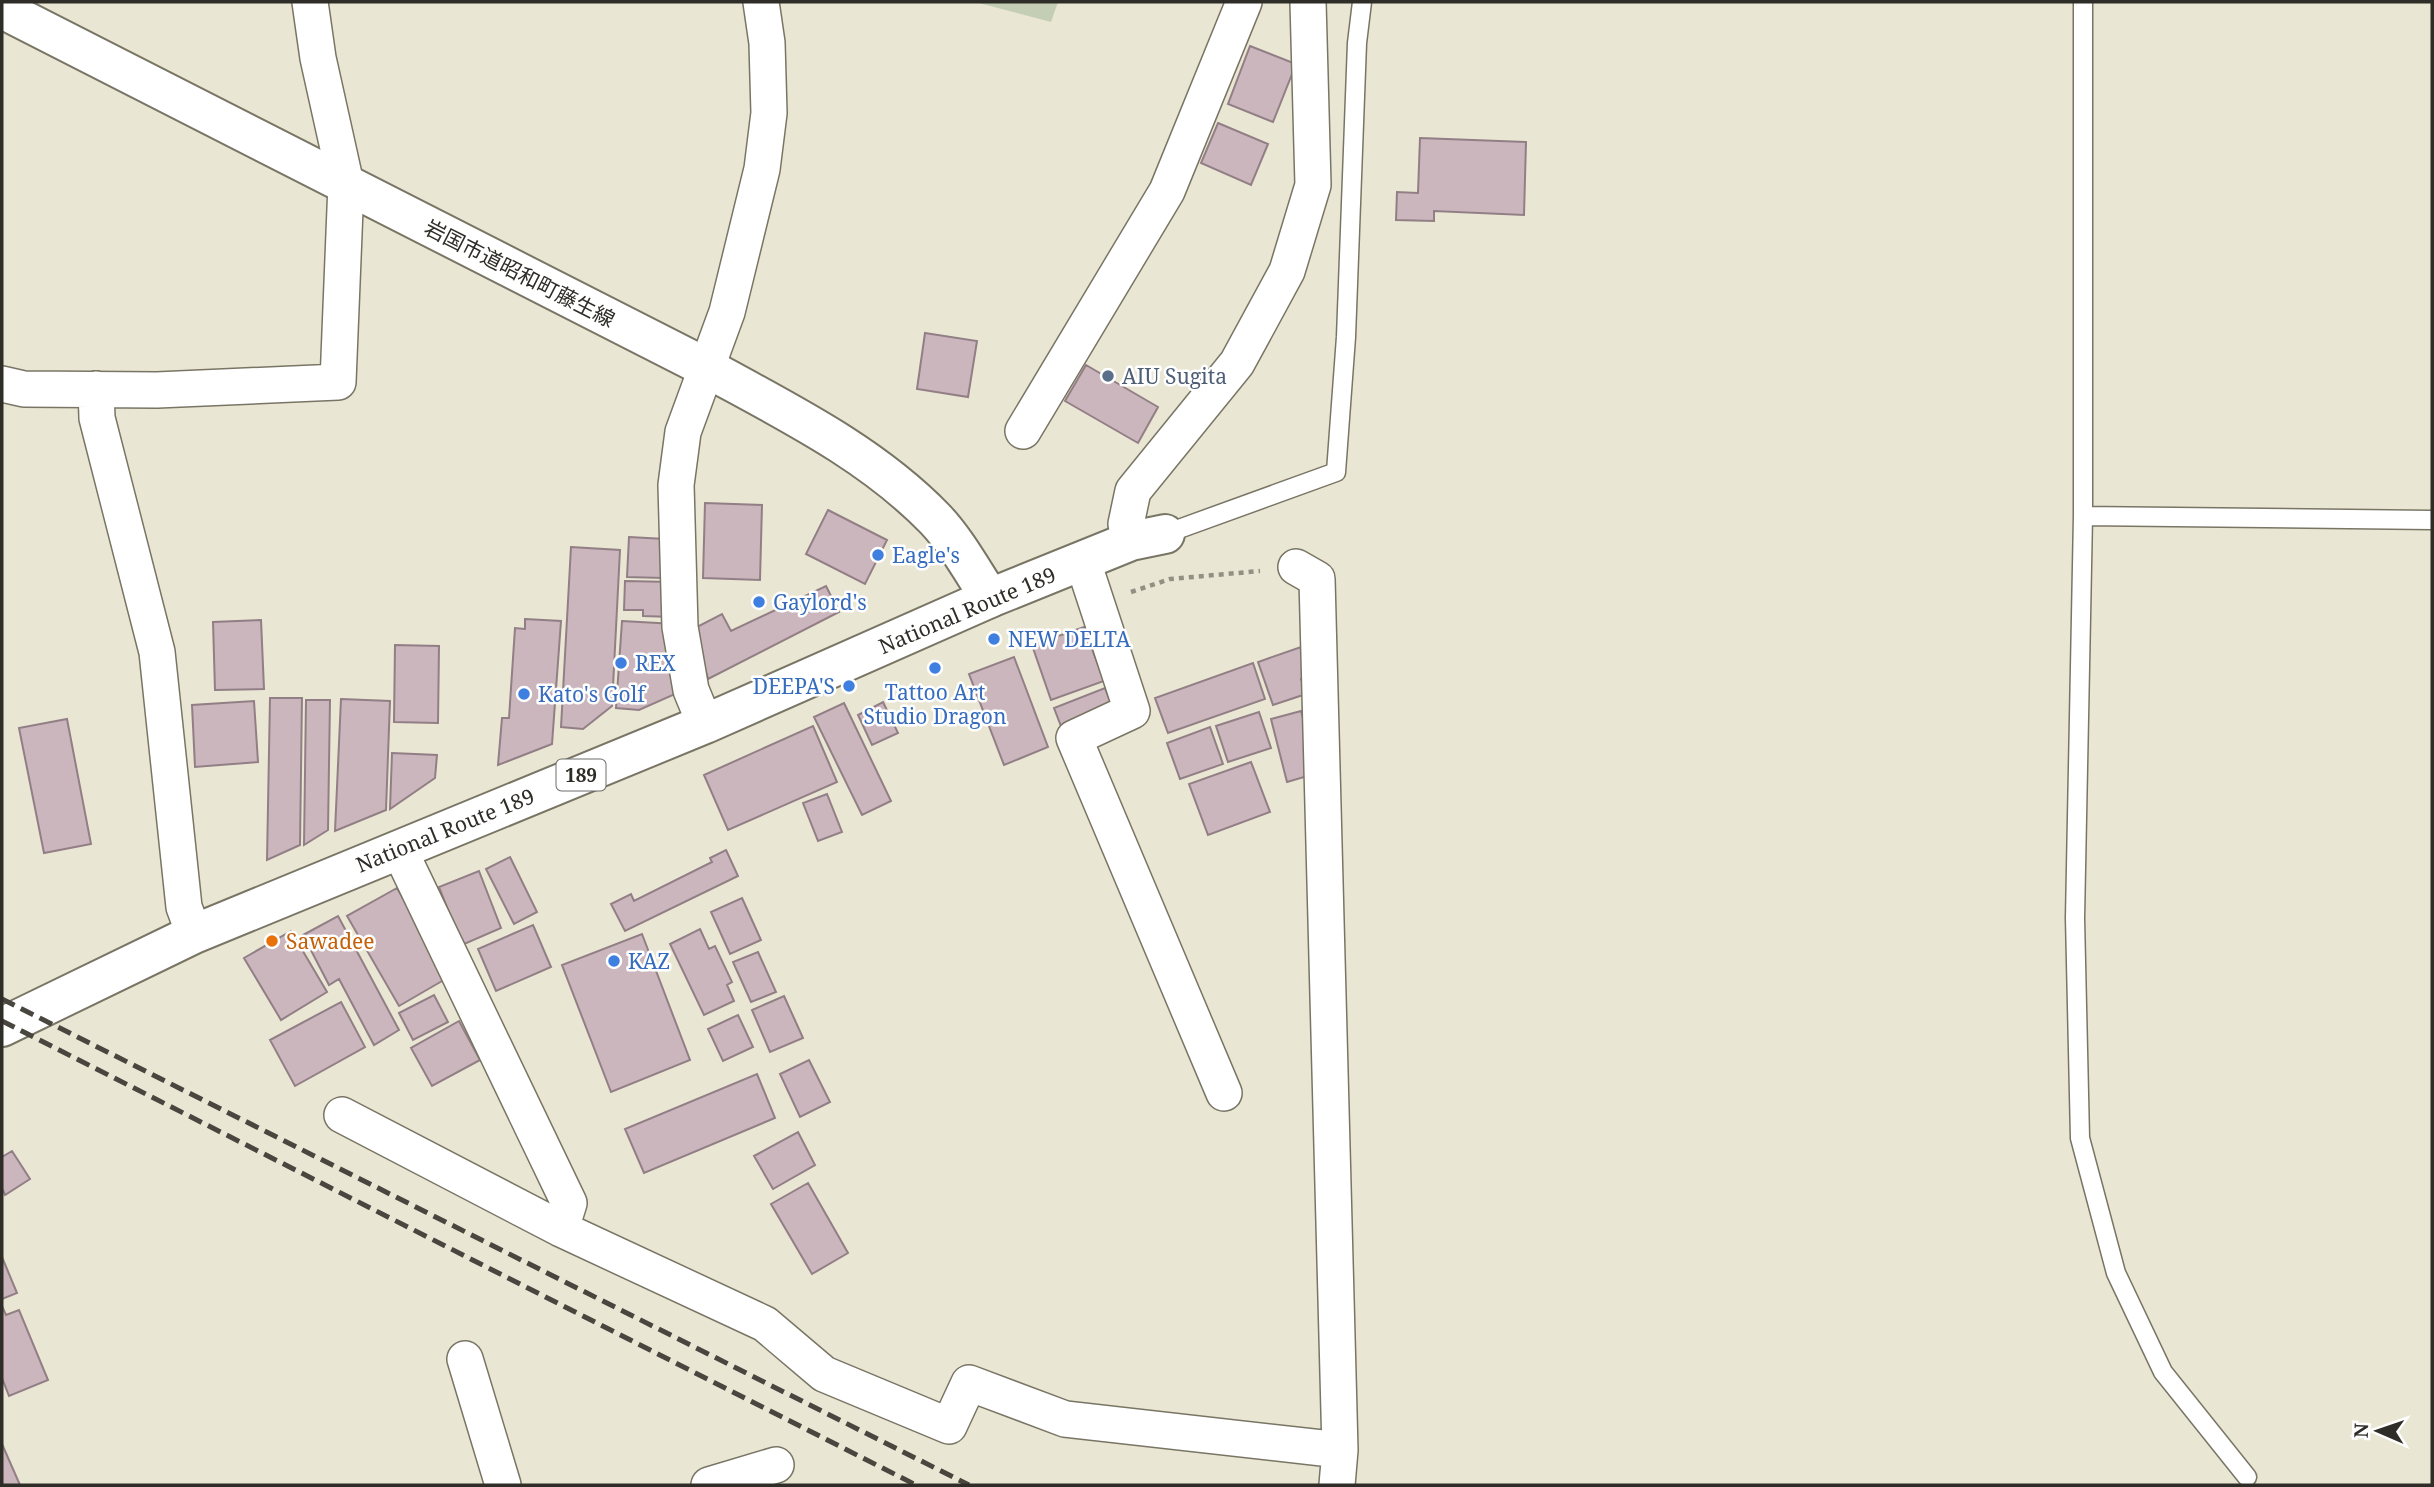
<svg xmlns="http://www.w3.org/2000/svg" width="2434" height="1487" viewBox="0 0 2434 1487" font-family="'Noto Serif','Noto Sans JP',serif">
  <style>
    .green { fill: #c4ceb4 }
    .building { fill: #cab6bc; stroke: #927f85; stroke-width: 2 }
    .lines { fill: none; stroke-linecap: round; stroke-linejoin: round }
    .lane-casing { stroke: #797565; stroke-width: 21 }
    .street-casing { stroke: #797565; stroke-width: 38 }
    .secondary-casing { stroke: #797565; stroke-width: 42 }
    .highway-casing { stroke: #797565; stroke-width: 42 }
    .path { stroke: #939083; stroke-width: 4.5; stroke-dasharray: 5 5; stroke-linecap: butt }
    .lane { stroke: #fff; stroke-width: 18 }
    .street { stroke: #fff; stroke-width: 35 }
    .secondary { stroke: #fff; stroke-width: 38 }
    .highway { stroke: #fff; stroke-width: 38 }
    .rail { stroke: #48463e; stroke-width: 5; stroke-dasharray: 14 7; stroke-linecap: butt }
    .service-dot { fill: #5c6f8a; stroke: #fff; stroke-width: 2.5 }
    .shop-dot { fill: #3f7fe0; stroke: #fff; stroke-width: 2.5 }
    .food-dot { fill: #e8710a; stroke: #fff; stroke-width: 2.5 }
    .labels { text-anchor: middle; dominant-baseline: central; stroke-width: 5; stroke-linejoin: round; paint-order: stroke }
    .shield { fill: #fff; stroke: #6d6c68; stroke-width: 2 }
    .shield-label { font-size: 19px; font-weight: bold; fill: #2f2d27 }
    .street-label { font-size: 21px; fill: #2f2d27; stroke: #fff }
    .service-label { font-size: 21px; fill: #4e5e75; stroke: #fff; text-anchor: start }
    .shop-label { font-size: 21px; fill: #366cbe; stroke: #fff; text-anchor: start }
    .food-label { font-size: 21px; fill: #c56008; stroke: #fff; text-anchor: start }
  </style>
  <rect width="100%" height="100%" fill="#eae6d4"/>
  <path class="green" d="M975 2H1058L1051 22Z"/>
  <path class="building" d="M1250 46 1296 64 1273 122 1228 104Z
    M1218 123 1268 144 1251 185 1201 163Z
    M1420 138 1526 142 1524 215 1434 211V221L1396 220 1397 192 1418 193Z
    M925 333 977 341 968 397 917 389Z
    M1086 365 1158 407 1138 443 1065 401Z
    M705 503 762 505 760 580 703 578Z
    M828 510 887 540 865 584 806 554Z
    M629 537 665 539 663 578 627 577Z
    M571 547 620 550 612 706 583 729 561 727Z
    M625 581 673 582 672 617 643 616V610H624Z
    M826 586 839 612 708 679 693 629 722 614 731 631Z
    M525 619 561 621 552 744 498 765 502 718H509L515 628 525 629Z
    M261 620 264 689 215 690 213 622Z
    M622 621 675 624 682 691 639 710 616 708Z
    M1084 627 1104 681 1051 700 1032 645Z
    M395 645 439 646 438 723 394 722Z
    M1301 647 1311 676 1301 679 1306 694 1273 705 1258 662Z
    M1014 657 1048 747 1004 765 969 674Z
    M1253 663 1265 699 1168 733 1155 698Z
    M1105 688 1115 714 1064 734 1054 708Z
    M270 698H302L300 845 267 860Z
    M341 699 390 701 386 810 335 831Z
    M306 700H330L328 830 304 845Z
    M254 701 258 762 195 767 192 705Z
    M883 702 898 733 872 745 858 715Z
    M844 703 891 801 862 815 814 717Z
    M1301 711 1312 750 1311 775 1287 782 1271 719Z
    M1259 712 1271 748 1228 762 1216 726Z
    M67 719 91 844 44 853 19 728Z
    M813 726 837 782 728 830 704 775Z
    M1210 727 1223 764 1180 779 1167 743Z
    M392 753 437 755 435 778 390 809Z
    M1251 762 1270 812 1208 835 1189 784Z
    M827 794 842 832 818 841 803 803Z
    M726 850 738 876 625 931 611 904 631 894 634 901 712 862 710 858Z
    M510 857 537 912 514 924 486 869Z
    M479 871 501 928 462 945 439 887Z
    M397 888 449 977 399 1006 347 916Z
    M742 898 761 940 730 954 711 912Z
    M338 916 399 1030 374 1045 339 979 329 985 303 935Z
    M533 925 551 967 496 991 478 949Z
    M700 929 709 949 715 946 732 982 727 985 734 1001 704 1015 670 944Z
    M291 931 327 992 281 1020 244 958Z
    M642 934 690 1060 611 1092 562 965Z
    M758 952 776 992 751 1002 733 962Z
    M434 995 448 1022 413 1040 399 1013Z
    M784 996 803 1038 770 1052 752 1010Z
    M341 1002 365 1047 295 1086 270 1040Z
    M738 1015 753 1047 723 1061 708 1029Z
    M459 1021 480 1060 432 1086 411 1048Z
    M809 1060 830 1102 800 1117 780 1074Z
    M757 1074 775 1118 644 1173 625 1129Z
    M798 1132 815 1165 773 1189 754 1156Z
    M12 1151 30 1179 5 1195 2 1188V1157Z
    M808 1183 848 1253 812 1274 771 1204Z
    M2 1257 17 1293 2 1299Z
    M2 1306 6 1315 19 1310 48 1380 9 1396 2 1378Z
    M2 1444 20 1485H2Z"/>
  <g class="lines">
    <defs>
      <path id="lane" d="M2083 2V516L2075 918 2080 1138 2116 1273 2163 1372 2247 1477
        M2083 516 2432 520
        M1165 534 1336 472 1346 337 1357 43 1362 2"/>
      <path id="street" d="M2 384 24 389 157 390 338 382 346 184 318 58 310 2
        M96 389 97 418 157 652 184 907 194 934
        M1023 431 1167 191 1244 2
        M1131 541 1126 524 1133 491 1237 363 1287 271 1313 185 1308 2
        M1083 562 1132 711 1074 738 1224 1093
        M705 724 691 690 680 627 676 485 683 432 727 312 762 169 769 113 767 43 761 2
        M399 849 569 1203 561 1229
        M342 1115 561 1229 765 1324 824 1374 949 1426 969 1383 1065 1419 1340 1450 1317 579 1296 567
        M465 1359 503 1485
        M709 1485 776 1465
        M1337 1485 1340 1450"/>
      <path id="secondary" d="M2 9 707 368C787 412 871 453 935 519 956 541 973 572 990 598"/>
      <path id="highway" d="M2 1027 194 934 705 724 990 598 1131 541 1165 534"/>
    </defs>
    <use href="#lane" class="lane-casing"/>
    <use href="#street" class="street-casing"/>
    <use href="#secondary" class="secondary-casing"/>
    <use href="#highway" class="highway-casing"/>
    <path class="path" d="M1131 592 1170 579 1260 571"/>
    <use href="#lane" class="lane"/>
    <use href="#street" class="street"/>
    <use href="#secondary" class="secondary"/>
    <use href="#highway" class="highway"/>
    <path class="rail" d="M2 999 969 1485
      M2 1021 916 1485"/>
  </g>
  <circle class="service-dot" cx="1108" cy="376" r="7"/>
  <g class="shop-dot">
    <circle cx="878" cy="555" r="7"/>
    <circle cx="759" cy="602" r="7"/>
    <circle cx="994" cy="639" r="7"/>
    <circle cx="621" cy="663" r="7"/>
    <circle cx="935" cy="668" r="7"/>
    <circle cx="849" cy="686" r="7"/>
    <circle cx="524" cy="694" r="7"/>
    <circle cx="614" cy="961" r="7"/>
  </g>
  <circle class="food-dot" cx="272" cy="941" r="7"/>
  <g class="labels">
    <rect class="shield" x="556.5" y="759.5" width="49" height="31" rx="5"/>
    <g class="shield-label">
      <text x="581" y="775">189</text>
    </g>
    <g class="street-label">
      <text transform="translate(520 273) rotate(27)">岩国市道昭和町藤生線</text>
      <text transform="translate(967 610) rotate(-23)">National Route 189</text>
      <text transform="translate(445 830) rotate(-22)">National Route 189</text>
    </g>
    <g class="service-label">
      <text x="1122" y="376">AIU Sugita</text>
    </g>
    <g class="shop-label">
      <text x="892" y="555">Eagle's</text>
      <text x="773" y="602">Gaylord's</text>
      <text x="1008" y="639">NEW DELTA</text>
      <text x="635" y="663">REX</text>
      <text x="835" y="686" text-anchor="end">DEEPA'S</text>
      <text x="935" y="692" text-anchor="middle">Tattoo Art<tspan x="935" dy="24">Studio Dragon</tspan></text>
      <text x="538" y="694">Kato's Golf</text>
      <text x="628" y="961">KAZ</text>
    </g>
    <g class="food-label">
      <text x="286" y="941">Sawadee</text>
    </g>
  </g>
  <rect width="2434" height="1487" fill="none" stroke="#2f2d27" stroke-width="7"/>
  <g transform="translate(2378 1431) rotate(272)" stroke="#ffffff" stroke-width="5" paint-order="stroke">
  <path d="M0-5L12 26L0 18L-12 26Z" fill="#2f2d27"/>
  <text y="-10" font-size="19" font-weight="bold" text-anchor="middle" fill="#2f2d27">N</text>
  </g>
</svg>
